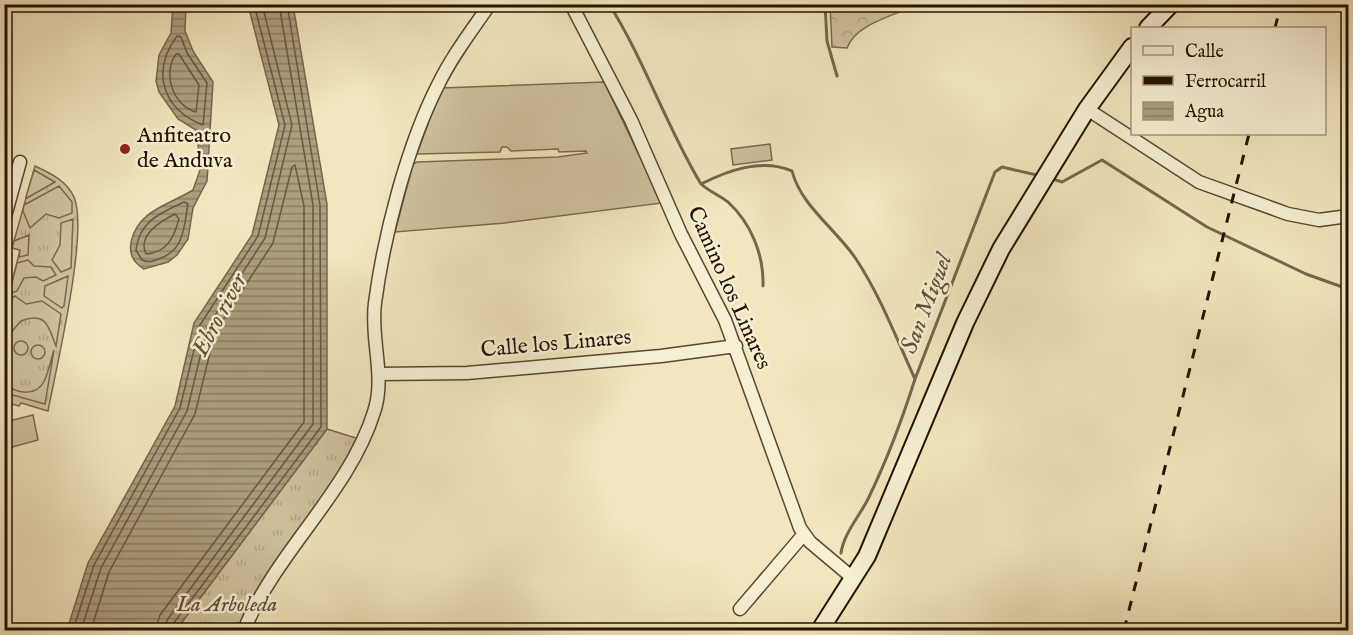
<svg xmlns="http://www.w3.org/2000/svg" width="1353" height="635" viewBox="0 0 1353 635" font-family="'IM FELL English',serif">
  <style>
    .grass { fill: url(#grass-tufts); stroke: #796a4e; stroke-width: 1.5 }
    .forest { fill: url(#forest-crowns); stroke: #796a4e; stroke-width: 1.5 }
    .garden { fill: #cec29d; stroke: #796a4e; stroke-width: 1.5 }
    .water { fill: url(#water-rules); stroke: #75664b; stroke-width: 1.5 }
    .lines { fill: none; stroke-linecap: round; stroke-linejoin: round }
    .shore { stroke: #68583e; stroke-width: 1.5 }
    .stream { stroke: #75664b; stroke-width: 3 }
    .minor-casing { stroke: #57472f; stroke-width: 15 }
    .secondary-casing { stroke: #241200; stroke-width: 20 }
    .minor { stroke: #f6efd4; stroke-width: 12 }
    .secondary { stroke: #f6efd4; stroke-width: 16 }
    .rail { stroke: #241200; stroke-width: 3; stroke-dasharray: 10 10; stroke-linecap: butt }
    .poi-dot { fill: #8f2418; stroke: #f6efd4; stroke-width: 2 }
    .labels { text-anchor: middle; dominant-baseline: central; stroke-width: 5; stroke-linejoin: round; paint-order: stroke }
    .poi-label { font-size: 22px; fill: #241200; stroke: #f6efd4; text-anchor: start }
    .street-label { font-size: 22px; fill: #241200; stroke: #f6efd4 }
    .park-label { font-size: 22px; font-style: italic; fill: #605037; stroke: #f6efd4 }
    .water-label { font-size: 24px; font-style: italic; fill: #615138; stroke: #f6efd4 }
  </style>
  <defs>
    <pattern id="grass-tufts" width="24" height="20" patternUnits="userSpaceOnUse" patternTransform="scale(1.5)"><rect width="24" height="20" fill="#cec29d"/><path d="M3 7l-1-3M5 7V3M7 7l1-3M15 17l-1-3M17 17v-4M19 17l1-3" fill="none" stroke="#b1a685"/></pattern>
    <pattern id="forest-crowns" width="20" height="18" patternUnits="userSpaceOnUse" patternTransform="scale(1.5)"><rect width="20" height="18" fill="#cec29d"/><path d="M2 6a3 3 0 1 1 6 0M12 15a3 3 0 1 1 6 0" fill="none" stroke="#b1a685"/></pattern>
    <pattern id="water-rules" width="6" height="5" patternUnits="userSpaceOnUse" patternTransform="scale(1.5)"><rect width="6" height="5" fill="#ab9e7d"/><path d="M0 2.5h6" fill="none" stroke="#8b7f64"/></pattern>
  </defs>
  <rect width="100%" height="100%" fill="#f1e6bd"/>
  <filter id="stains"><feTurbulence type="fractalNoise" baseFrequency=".00333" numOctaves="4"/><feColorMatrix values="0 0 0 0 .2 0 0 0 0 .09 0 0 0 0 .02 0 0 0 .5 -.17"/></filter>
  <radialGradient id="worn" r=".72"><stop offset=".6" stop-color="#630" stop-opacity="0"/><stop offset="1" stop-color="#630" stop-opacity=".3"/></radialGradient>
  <path class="grass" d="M35 166C50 173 67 181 74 197 89 232 56 368 48 411L21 403 19 406 8 403 9 400 5 399V310L20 250 12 248Z
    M327 429 362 440 244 630H176Z"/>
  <path class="forest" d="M830 4H912L914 6C893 16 856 24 847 48L832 47Z"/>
  <path class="garden" d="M604 82 662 203 505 223 395 232 413 164 417 162 558 157 587 153 586 151 559 152 558 149 511 151 507 147H502L500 152 417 154 441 88Z
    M770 144 772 160 733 165 731 149Z
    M34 170 55 182 27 198 26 197Z
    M59 186 72 202V213L59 218 46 214 30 228 23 211 24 205Z
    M73 219 71 268 61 272 52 260 60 245 61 223Z
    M29 235 28 255 19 257 20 250 12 248 14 241Z
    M28 260 34 266 51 267 56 275 43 281 36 277 24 278 17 291 9 294 17 263Z
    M68 276 64 306 62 308 44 296 45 286Z
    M15 296 26 304 42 301 61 314 56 346C49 330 48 310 21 321L8 336 5 335 7 301Z
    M14 348a7 7 0 1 1 14 0a7 7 0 1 1-14 0Z
    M31 352a7 7 0 1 1 14 0a7 7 0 1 1-14 0Z
    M54 350 45 404 5 393V382C15 395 38 397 45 379 49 370 51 359 54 350Z
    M33 415 38 440 5 449V422Z"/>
  <path class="water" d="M173 5H186L185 31 193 51 213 82 207 181 193 208 188 239 177 255 168 262 144 269C133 262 129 255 131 242 138 210 169 205 193 190L201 167 196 130 178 119 159 92 156 81 159 55 171 33Z
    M248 5H293L327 204V429L176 630H67L88 563 175 406 194 323 252 235 279 125Z"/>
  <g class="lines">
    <path class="shore" d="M177 36 181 37 187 53 207 83 203 125C162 109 151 71 177 36Z
      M176 54H179L199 85 196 112C173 106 162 73 176 54Z
      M184 202 188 204C184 225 185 249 161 258 154 261 149 263 142 260L136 250C139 221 161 213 184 202Z
      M175 214 179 219C174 237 167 253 146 254 137 235 161 221 175 214Z
      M73 630 94 565 180 408 200 325 258 236 285 125 254 4
      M81 630 101 568 187 411 207 328 265 238 292 125 262 4
      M91 630 109 572 195 414 215 332 273 243 292 167 295 165 304 206V422L160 615 155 630
      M164 630 167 620 313 424V205L279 4
      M172 630 173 624 321 427 320 205 287 4"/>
    <path class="stream" d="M609 4C645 61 666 126 701 184 729 170 762 158 792 171 801 206 836 229 856 259 881 297 896 338 915 379L995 172 1002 167 1041 176
      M825 4 827 41 837 76
      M1050 178 1062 182 1102 160 1207 227 1306 274 1348 289
      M701 184C710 192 719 195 728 202 751 223 764 255 763 286
      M841 553C844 533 859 517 868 499 887 460 902 420 915 379"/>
    <defs>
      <path id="minor" d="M571 4 631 120 681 234 725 320 800 528 810 542 854 579
        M1087 109 1199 182 1288 214 1319 220 1348 216
        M4 220 20 162
        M379 374 467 373 661 356 736 346
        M740 609 804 534
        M244 630C276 552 349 492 374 412 386 376 370 339 375 303 384 235 407 146 438 85 452 56 472 30 490 4"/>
      <path id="secondary" d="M1148 28 1171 4
        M820 630 867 556 965 323 1001 249 1087 109 1132 47"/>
    </defs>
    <use href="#minor" class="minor-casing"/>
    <use href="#secondary" class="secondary-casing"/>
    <use href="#minor" class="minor"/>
    <use href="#secondary" class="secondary"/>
    <path class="rail" d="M1275 28 1281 4
      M1124 630 1249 134"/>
  </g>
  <circle class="poi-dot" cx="125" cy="149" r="6"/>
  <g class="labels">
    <g class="poi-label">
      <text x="137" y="136">Anfiteatro<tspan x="137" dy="25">de Anduva</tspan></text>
    </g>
    <g class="street-label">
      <text transform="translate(729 288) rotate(66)">Camino los Linares</text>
      <text transform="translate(556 344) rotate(-5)">Calle los Linares</text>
    </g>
    <g class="park-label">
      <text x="227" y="605">La Arboleda</text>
    </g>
    <g class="water-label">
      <text transform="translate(927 304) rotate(-69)">San Miguel</text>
      <text transform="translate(220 315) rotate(-62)">Ebro river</text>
    </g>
  </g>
  <rect width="1353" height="635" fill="none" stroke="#f1e6bd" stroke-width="24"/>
  <rect x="6" y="6" width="1341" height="623" fill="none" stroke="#241200" stroke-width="3"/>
  <rect x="12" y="12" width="1329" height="611" fill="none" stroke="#241200" stroke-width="1.5"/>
  <rect x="1131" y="27" width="195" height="108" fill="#f6efd4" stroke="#a2977f" stroke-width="1.5"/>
  <rect x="1143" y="46" width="30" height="9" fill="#f6efd4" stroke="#a2977f" stroke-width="1.5"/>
  <text x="1185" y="57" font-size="18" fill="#241200">Calle</text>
  <rect x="1143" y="76" width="30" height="9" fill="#241200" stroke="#a2977f" stroke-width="1.5"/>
  <text x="1185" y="87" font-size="18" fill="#241200">Ferrocarril</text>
  <rect x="1143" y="102" width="30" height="18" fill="url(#water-rules)" stroke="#a2977f" stroke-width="1.5"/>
  <text x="1185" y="117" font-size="18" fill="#241200">Agua</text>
  <rect width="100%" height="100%" filter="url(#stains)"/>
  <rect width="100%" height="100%" fill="url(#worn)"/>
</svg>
